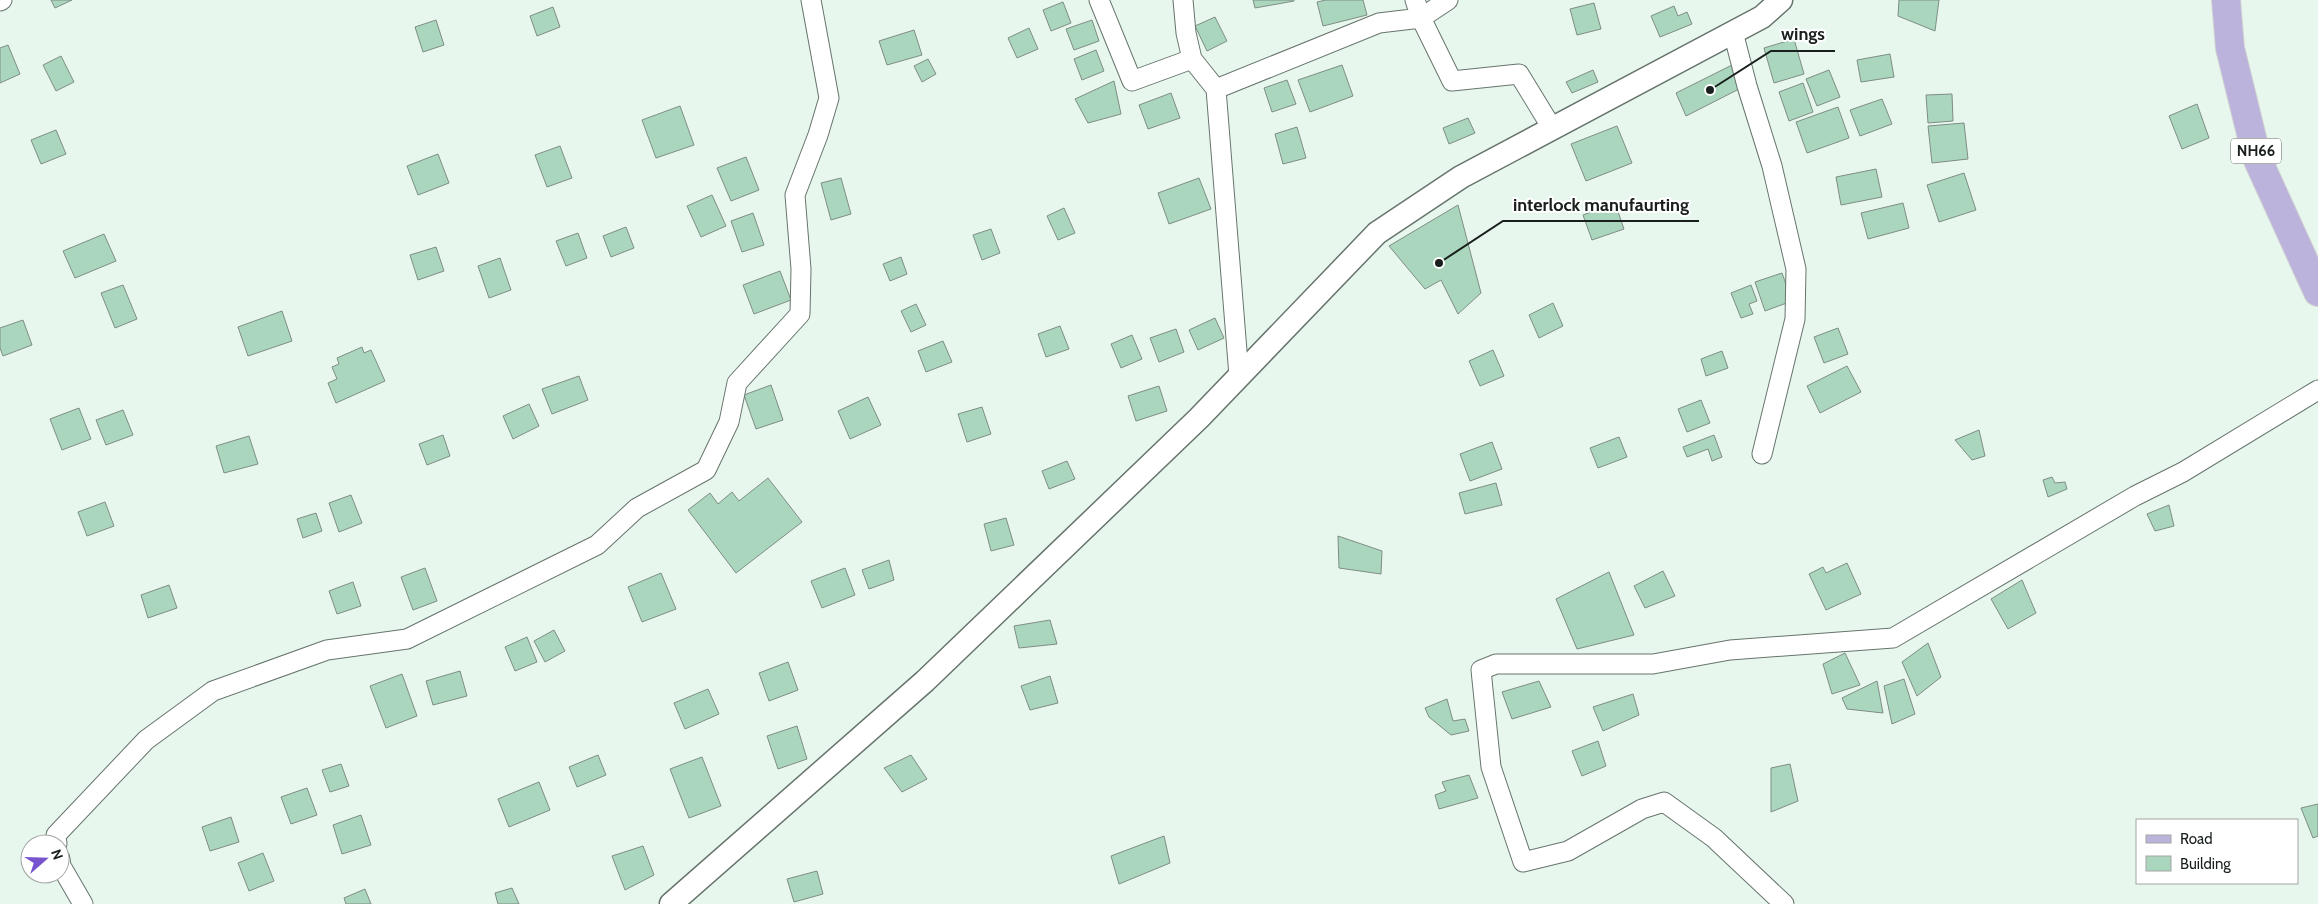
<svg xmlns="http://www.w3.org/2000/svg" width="2318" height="904" viewBox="0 0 2318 904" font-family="Cabin,sans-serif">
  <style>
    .building { fill: #aad6bd; stroke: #7f8d85 }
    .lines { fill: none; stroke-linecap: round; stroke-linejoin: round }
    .minor-casing { stroke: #66746c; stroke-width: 21 }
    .tertiary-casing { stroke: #66746c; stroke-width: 25 }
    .primary-casing { stroke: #d1d2d2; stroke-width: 30 }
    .minor { stroke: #fff; stroke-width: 19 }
    .tertiary { stroke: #fff; stroke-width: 22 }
    .primary { stroke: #bcb3dc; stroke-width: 28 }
    .labels { text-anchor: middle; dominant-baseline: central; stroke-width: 4; stroke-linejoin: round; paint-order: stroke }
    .shield { fill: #fff; stroke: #5e6260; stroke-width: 1 }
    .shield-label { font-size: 15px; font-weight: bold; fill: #191f1c }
    .leader { fill: none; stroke: #191f1c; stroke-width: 2 }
    .callout-dot { fill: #191f1c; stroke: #fff; stroke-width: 2 }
    .callout-label { font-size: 18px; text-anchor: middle; font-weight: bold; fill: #191f1c; stroke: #fff; stroke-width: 4; stroke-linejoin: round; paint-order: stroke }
  </style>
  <rect width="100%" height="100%" fill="#e8f7ee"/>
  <path class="building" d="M51 0H72L55 8Z
    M1253 0H1294V1L1255 8Z
    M1326 0H1363L1367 15 1323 26 1317 2Z
    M1899 0H1939L1935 31 1898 16Z
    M1063 2 1071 23 1051 31 1043 10Z
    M1594 3 1601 29 1577 35 1570 9Z
    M1674 6 1678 16 1687 12 1692 24 1660 37 1651 16Z
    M553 7 560 27 537 36 530 16Z
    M1215 17 1227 41 1207 51 1195 26Z
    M436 20 444 45 423 52 415 27Z
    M1092 20 1099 41 1074 50 1066 29Z
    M1029 28 1038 49 1017 58 1008 38Z
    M914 30 922 55 887 65 879 41Z
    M1794 39 1804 74 1774 83 1764 48Z
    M8 45 20 74 0 83V48Z
    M1096 50 1104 71 1082 80 1074 59Z
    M1890 54 1894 77 1861 82 1857 60Z
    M61 56 74 82 56 91 43 65Z
    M928 59 936 74 922 82 914 66Z
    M1738 62 1743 87 1686 116 1676 93Z
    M1342 65 1353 96 1310 112 1298 80Z
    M1593 70 1598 82 1572 93 1566 82Z
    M1829 70 1840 97 1817 106 1806 79Z
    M1287 80 1296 104 1272 112 1264 88Z
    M1114 81 1121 114 1088 123 1075 99Z
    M1803 83 1813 112 1789 121 1779 92Z
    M1171 93 1180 118 1148 129 1139 105Z
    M1952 94 1953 121 1928 123 1926 95Z
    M1882 99 1892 124 1860 136 1850 110Z
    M2197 104 2209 138 2182 149 2169 116Z
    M680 106 694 145 656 158 642 120Z
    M1838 107 1849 138 1807 153 1796 122Z
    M1468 118 1475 133 1449 144 1443 128Z
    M1964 123 1968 159 1932 163 1928 126Z
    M1617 126 1632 163 1586 181 1571 144Z
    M1297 127 1306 158 1283 164 1275 134Z
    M56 130 66 154 41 164 31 140Z
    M560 146 572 178 547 187 535 155Z
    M438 154 449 183 418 195 407 166Z
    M746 157 759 190 731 201 717 168Z
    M1876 169 1882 197 1841 205 1836 177Z
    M1964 173 1976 210 1939 222 1927 185Z
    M841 178 851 214 831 220 821 183Z
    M1199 178 1211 209 1169 224 1158 193Z
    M712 195 726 226 701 237 687 206Z
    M1615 203 1624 229 1592 240 1583 215Z
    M1903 203 1909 228 1868 239 1861 213Z
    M1458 205 1481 293 1458 314 1441 280 1425 289 1389 246Z
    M1064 208 1075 233 1058 240 1047 216Z
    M753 213 764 245 742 252 731 221Z
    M626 227 634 248 611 257 603 236Z
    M991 229 1000 253 982 260 973 235Z
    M578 233 587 258 566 266 556 241Z
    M104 234 116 261 75 278 63 251Z
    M436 247 444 271 418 280 410 255Z
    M901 257 907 274 890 281 883 264Z
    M500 258 511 290 489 298 478 266Z
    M780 271 791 300 754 314 743 285Z
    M1782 273 1792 301 1765 311 1755 282Z
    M123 285 137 319 115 328 101 293Z
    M1751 285 1757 301 1749 304 1753 314 1741 318 1731 293Z
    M1553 303 1563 326 1539 338 1529 315Z
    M916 304 926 325 911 332 901 311Z
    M282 311 292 341 248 356 238 327Z
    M1215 318 1224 338 1198 350 1189 330Z
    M23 320 32 345 3 356 0 348V328Z
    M1060 326 1069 349 1046 357 1038 334Z
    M1838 328 1848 354 1824 363 1814 337Z
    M1176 329 1184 352 1159 362 1150 338Z
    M1132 335 1142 359 1121 368 1111 344Z
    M943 341 952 362 926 372 918 351Z
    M362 347 364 353 371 350 385 381 336 403 328 383 337 379 332 367 339 364 337 358Z
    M1493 350 1504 376 1480 386 1469 361Z
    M1722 351 1728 368 1706 376 1701 359Z
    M1847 366 1861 392 1820 413 1807 386Z
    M579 376 588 400 552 414 542 389Z
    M771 385 783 420 756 429 744 395Z
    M1159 386 1167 411 1136 421 1128 396Z
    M868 397 881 425 850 439 838 411Z
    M1701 400 1710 423 1687 432 1678 409Z
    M529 404 539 426 513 439 503 416Z
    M982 407 991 434 967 442 958 414Z
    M79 408 91 439 62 450 50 419Z
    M123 410 133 435 106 445 96 420Z
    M1979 430 1985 456 1972 460 1955 440Z
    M443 435 450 456 427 465 419 444Z
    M1714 435 1722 457 1712 461 1708 449 1687 457 1683 447Z
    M249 436 258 464 224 473 216 446Z
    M1619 437 1627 457 1598 468 1590 448Z
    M1492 442 1502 469 1470 481 1460 454Z
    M1067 461 1075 479 1049 489 1042 471Z
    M2052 477 2055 483 2065 482 2067 489 2048 497 2043 480Z
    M768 478 802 522 736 573 688 510 710 493 718 504 732 492 739 501Z
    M1496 483 1502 505 1465 514 1459 493Z
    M351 495 362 523 339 532 329 503Z
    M105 502 114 526 87 536 78 512Z
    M2169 505 2174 526 2155 531 2147 514Z
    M316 513 322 531 303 538 297 519Z
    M1006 518 1014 545 991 551 984 524Z
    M1338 536 1382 551 1381 574 1339 568Z
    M889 560 894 580 869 589 862 570Z
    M1847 563 1861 594 1826 610 1809 574 1823 567 1826 573Z
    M425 568 437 601 413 610 401 577Z
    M845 568 855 595 822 608 811 581Z
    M1663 571 1675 596 1645 608 1634 586Z
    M1609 572 1634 635 1577 649 1556 599Z
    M661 573 676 609 642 622 628 587Z
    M2022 580 2036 613 2008 629 1991 599Z
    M353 582 361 606 337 614 329 591Z
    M169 585 177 608 148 618 141 595Z
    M1050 620 1057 644 1019 648 1014 626Z
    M554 630 565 651 545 662 534 641Z
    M527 637 537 662 515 671 505 647Z
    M1928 643 1941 677 1917 696 1902 662Z
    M1845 653 1860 685 1832 694 1823 664Z
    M788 662 798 690 769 701 759 673Z
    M460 671 467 696 433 705 426 681Z
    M402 674 417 716 386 728 370 686Z
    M1050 676 1058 703 1030 710 1021 686Z
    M1904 679 1915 714 1892 724 1884 686Z
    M1539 681 1551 707 1512 719 1502 692Z
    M1877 681 1883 713 1847 709 1842 698Z
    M708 689 719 714 685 729 674 703Z
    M1633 694 1639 715 1603 731 1593 707Z
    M1447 699 1453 721 1465 719 1469 731 1451 735 1429 717 1425 708Z
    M797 726 807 759 778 769 767 736Z
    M1598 741 1606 766 1582 776 1572 751Z
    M598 755 606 775 577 787 569 767Z
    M911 755 927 779 902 792 884 768Z
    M702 757 721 806 689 818 670 769Z
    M341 764 349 786 330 792 322 770Z
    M1790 764 1798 801 1771 812V768Z
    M1469 775 1478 798 1439 809 1435 795 1446 791 1442 782Z
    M539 782 550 810 509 827 498 799Z
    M307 788 317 815 291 824 281 797Z
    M2318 804V836L2313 838 2301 808Z
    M361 815 371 845 342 854 333 825Z
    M231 817 239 842 210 851 202 827Z
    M1164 836 1170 863 1119 884 1111 856Z
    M643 846 654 875 625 890 612 856Z
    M263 853 274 881 249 891 238 863Z
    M817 871 823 894 794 902 787 879Z
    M512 888 519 904H498L495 893Z
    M365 889 371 904H346L344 898Z"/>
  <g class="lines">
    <defs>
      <path id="minor" d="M1099 0 1132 81 1192 59
        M1183 0 1186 33 1192 59 1216 89 1239 376
        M1415 0 1421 18 1452 81 1519 74 1552 128
        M0 1 2 0
        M1733 32 1747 86 1772 166 1796 269 1795 319 1762 454
        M1216 89 1379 23 1421 18 1448 0
        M57 844 56 835 146 740 213 691 327 650 407 639 597 545 637 508 706 470 729 422 737 383 800 314 801 269 795 195 818 135 829 98 811 0
        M60 859 61 866 83 904
        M1784 904 1714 838 1664 802 1642 809 1568 851 1523 862 1491 767 1481 670 1496 664H1653L1730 650 1893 638 2135 496 2183 472 2318 390"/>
      <path id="tertiary" d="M671 904 925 681 1199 418 1377 233 1461 177 1762 17 1781 0"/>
      <path id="primary" d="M2226 0 2230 48 2257 158 2318 292"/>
    </defs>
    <use href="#minor" class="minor-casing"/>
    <use href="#tertiary" class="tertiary-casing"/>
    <use href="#primary" class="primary-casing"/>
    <use href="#minor" class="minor"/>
    <use href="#tertiary" class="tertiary"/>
    <use href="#primary" class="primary"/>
  </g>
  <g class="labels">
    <rect class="shield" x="2231" y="138.5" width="50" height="25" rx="4"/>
    <g class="shield-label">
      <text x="2256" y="151">NH66</text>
    </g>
  </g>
  <path class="leader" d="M1710 90L1771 51H1835M1439 263L1503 221H1699"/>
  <g class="callout-dot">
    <circle cx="1710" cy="90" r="5"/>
    <circle cx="1439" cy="263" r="5"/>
  </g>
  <g class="callout-label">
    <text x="1803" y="40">wings</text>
    <text x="1601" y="211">interlock manufaurting</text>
  </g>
  <rect x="2136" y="819" width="162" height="65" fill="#ffffff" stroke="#a3a5a4"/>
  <rect x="2146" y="835" width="25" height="8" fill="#bcb3dc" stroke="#a3a5a4"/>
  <text x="2180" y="844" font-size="15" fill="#191f1c">Road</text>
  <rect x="2146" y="856" width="25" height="15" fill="#aad6bd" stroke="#a3a5a4"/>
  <text x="2180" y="869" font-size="15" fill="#191f1c">Building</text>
  <g transform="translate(45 859) rotate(70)"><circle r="24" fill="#ffffff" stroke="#a3a5a4"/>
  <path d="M0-4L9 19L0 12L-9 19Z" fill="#7754cd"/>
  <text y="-8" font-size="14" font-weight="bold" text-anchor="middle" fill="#191f1c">N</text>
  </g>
</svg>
